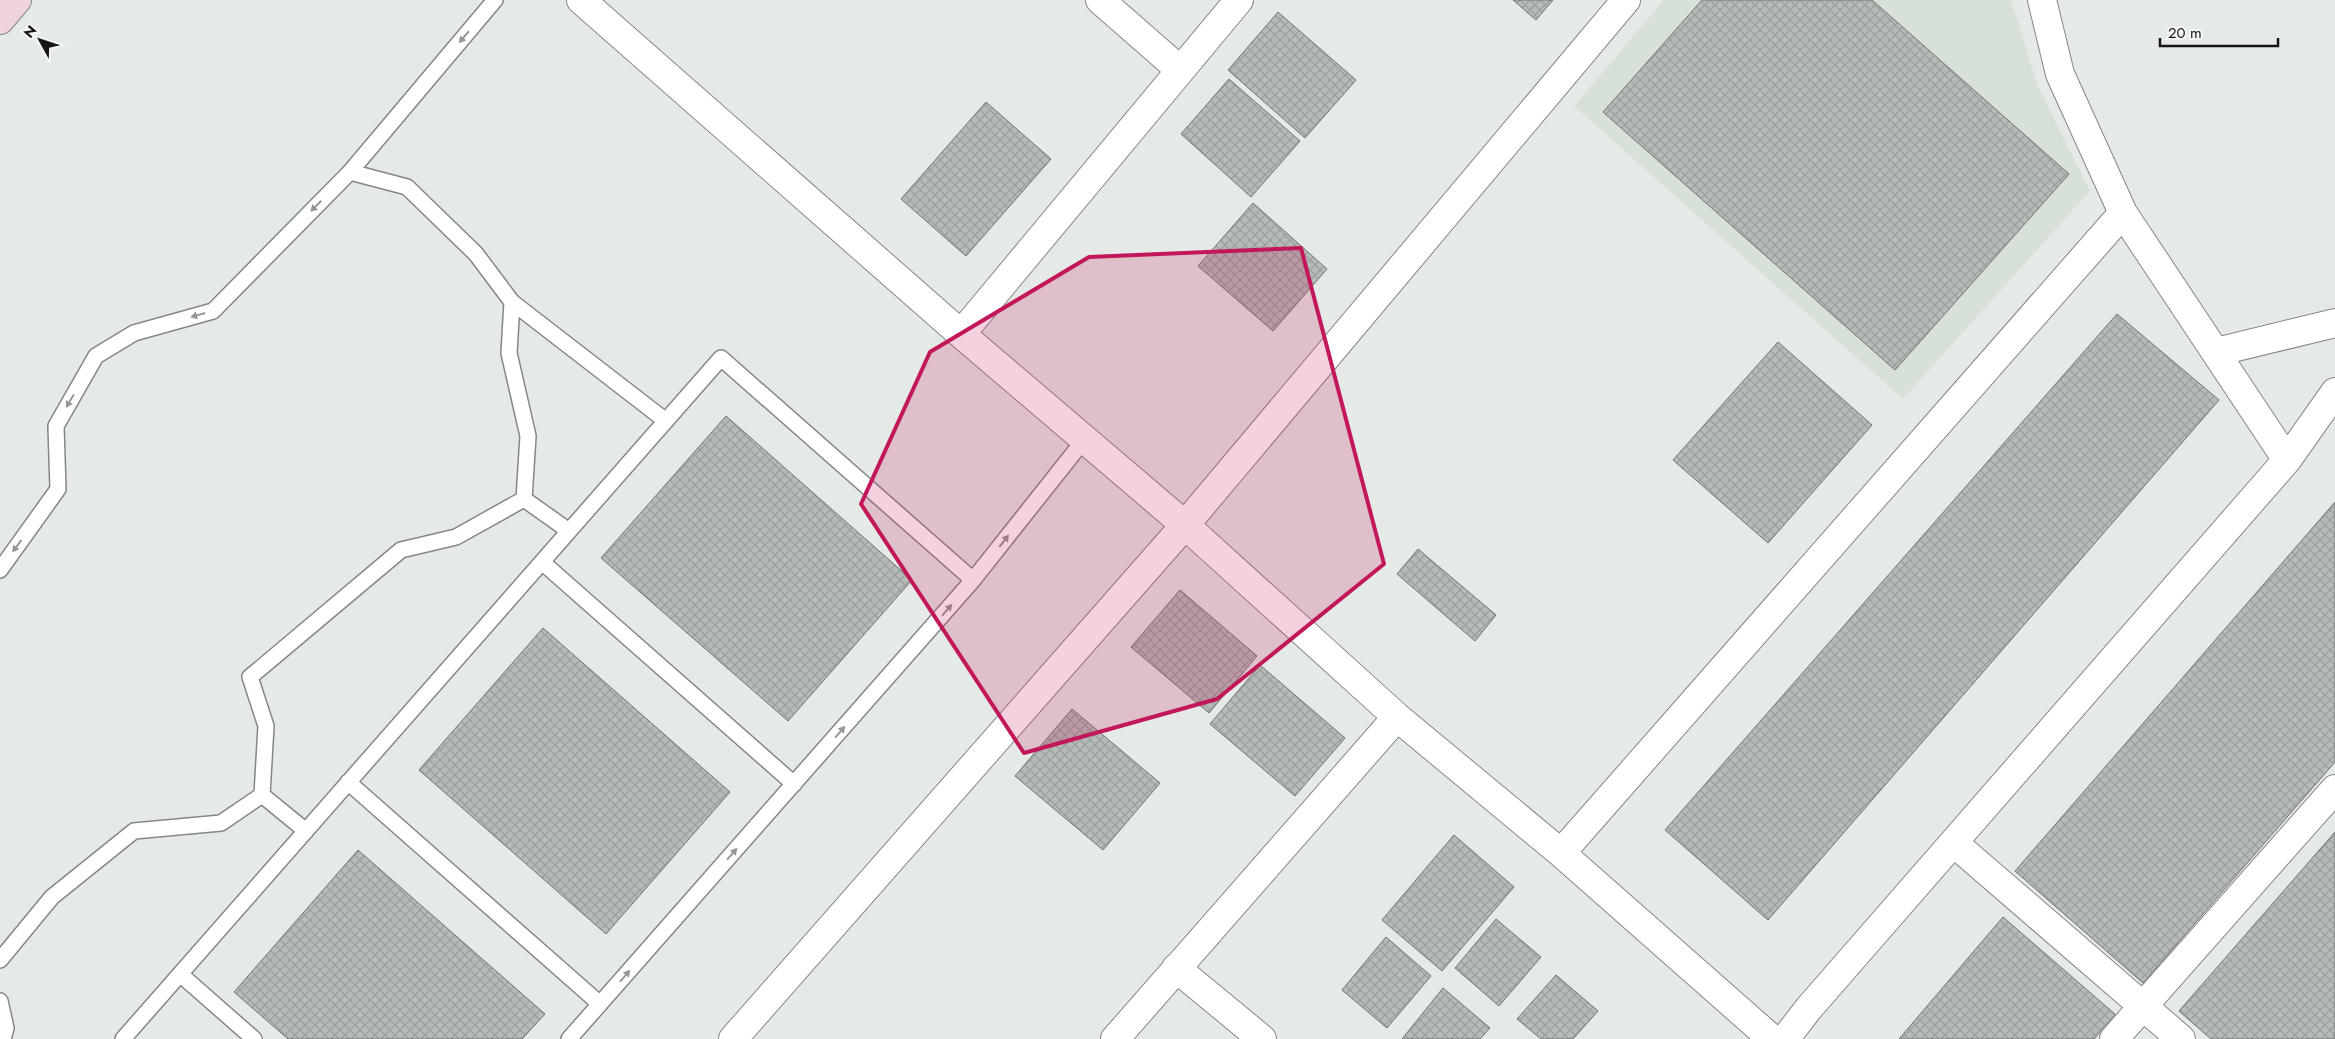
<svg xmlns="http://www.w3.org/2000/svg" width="2335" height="1039" viewBox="0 0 2335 1039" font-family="Jost,sans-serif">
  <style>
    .built { fill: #d7e1d8 }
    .building { fill: url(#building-cross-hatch); stroke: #717471 }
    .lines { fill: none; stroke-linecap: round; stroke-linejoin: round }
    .lane-casing { stroke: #848885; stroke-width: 18 }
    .street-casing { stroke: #848885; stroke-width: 30 }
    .secondary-casing { stroke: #848885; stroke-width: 30 }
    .lane { stroke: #fff; stroke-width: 15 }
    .street { stroke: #fff; stroke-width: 28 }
    .secondary { stroke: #eed2dd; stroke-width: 28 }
    .oneway { fill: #959695 }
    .marked { fill: #c2185b; fill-opacity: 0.2; stroke: #c2185b; stroke-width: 4; stroke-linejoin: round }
  </style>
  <defs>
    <pattern id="building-cross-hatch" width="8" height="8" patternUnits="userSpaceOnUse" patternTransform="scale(1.25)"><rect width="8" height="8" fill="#b7bbb8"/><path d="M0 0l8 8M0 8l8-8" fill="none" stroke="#9ca09d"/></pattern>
  </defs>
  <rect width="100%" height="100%" fill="#e6eae7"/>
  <path class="built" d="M1664 0H2011L2038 86 2090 191 1903 399 1574 106Z"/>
  <path class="building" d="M1513 0H1553L1536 20Z
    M1702 0H1872L2069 174 1895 370 1603 112Z
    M1278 12 1356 80 1305 138 1228 70Z
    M1229 79 1300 141 1251 197 1181 134Z
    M986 102 1051 159 966 256 901 199Z
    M1253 203 1327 269 1273 331 1198 266Z
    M2117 314 2219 400 1768 920 1665 830Z
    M1778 342 1872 425 1768 543 1673 460Z
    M726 416 912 580 788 721 601 558Z
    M2335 502V762L2143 983 2015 871Z
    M1418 549 1496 615 1475 641 1397 574Z
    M1180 590 1257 656 1209 713 1131 647Z
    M543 628 730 792 606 934 419 770Z
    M1260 665 1345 738 1295 796 1210 724Z
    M1072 709 1160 783 1103 850 1015 776Z
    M2335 832V1039H2211L2179 1011Z
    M1454 835 1514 887 1442 971 1382 920Z
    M358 850 545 1014 522 1039H288L234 992Z
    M2003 917 2116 1015 2094 1039H1899Z
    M1496 919 1541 957 1499 1006 1455 968Z
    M1386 937 1431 976 1387 1028 1342 990Z
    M1556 975 1598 1011 1573 1039H1541L1517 1019Z
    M1443 988 1490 1028 1480 1039H1402Z"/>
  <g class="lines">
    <defs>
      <path id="lane" d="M512 302 666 421
        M524 499 569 531
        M542 562 794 784
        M0 570 58 489 56 426 96 356 134 333 213 311 350 172 495 0
        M348 782 600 1004
        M262 795 306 831
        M0 960 52 897 134 831 221 823 262 795 266 726 250 677 401 550 456 537 524 499 528 436 509 353 512 302 476 254 407 187 350 172
        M180 974 254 1039
        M0 1001 6 1028 3 1039
        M123 1039 721 358 973 580
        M569 1039 973 580 1084 440"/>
      <path id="street" d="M581 0 961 334 1185 525 1397 717 1561 853 1772 1039
        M1100 0 1180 70
        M2042 0 2060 74 2123 213 2287 460
        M961 334 1239 0
        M2216 352 2335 323
        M1954 843 2181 1039
        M1561 853 2123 213
        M1176 968 1262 1039
        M733 1039 1185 525 1626 0
        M1115 1039 1397 717
        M1785 1039 1809 1008 2287 460 2335 392
        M2114 1039 2335 789"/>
      <path id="secondary" d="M0 20 17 0"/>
    </defs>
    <use href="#lane" class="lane-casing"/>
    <use href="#street" class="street-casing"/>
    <use href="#secondary" class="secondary-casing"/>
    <use href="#lane" class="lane"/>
    <use href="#street" class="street"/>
    <use href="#secondary" class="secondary"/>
  </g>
  <defs><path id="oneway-solid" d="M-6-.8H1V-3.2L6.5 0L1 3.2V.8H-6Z" transform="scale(1.25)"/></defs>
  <g class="oneway">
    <use href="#oneway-solid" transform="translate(464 37) rotate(130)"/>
    <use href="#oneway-solid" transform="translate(316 206) rotate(135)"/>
    <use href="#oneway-solid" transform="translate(198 315) rotate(164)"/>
    <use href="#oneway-solid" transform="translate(70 401) rotate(120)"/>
    <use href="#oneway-solid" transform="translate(1004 541) rotate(-52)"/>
    <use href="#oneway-solid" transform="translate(17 546) rotate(126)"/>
    <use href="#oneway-solid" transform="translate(947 610) rotate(-49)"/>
    <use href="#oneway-solid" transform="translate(840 732) rotate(-49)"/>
    <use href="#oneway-solid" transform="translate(732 854) rotate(-49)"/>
    <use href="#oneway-solid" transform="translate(625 976) rotate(-49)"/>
  </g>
  <path class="marked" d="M1301 248 1384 564 1217 699 1024 753 861 504 930 352 1089 257Z"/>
  <g transform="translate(40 40) rotate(310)" stroke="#f3f7f4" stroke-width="4" paint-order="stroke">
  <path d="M0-4L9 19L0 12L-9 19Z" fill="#141514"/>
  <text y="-8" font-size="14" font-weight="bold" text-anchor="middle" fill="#141514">N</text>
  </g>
  <path d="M2160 38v8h118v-8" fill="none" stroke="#141514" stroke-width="2.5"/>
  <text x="2168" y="38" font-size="15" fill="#141514" stroke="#f3f7f4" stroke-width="4" paint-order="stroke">20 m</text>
</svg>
